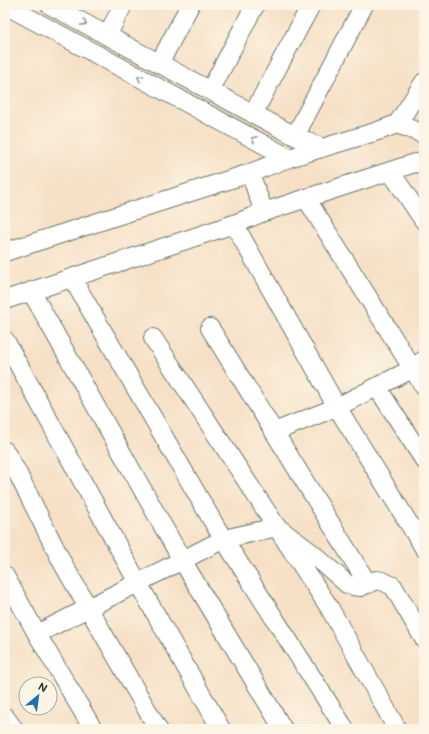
<svg xmlns="http://www.w3.org/2000/svg" width="429" height="734" viewBox="0 0 429 734" font-family="Mali,sans-serif">
  <style>
    .lines { fill: none; stroke-linecap: round; stroke-linejoin: round }
    .minor-casing { stroke: #6a7667; stroke-width: 20 }
    .minor { stroke: #fff; stroke-width: 18 }
    .oneway { stroke: #8f9e9a }
  </style>
  <rect width="100%" height="100%" fill="#fcf5e5"/>
  <filter id="ink" filterUnits="userSpaceOnUse"><feTurbulence type="fractalNoise" baseFrequency=".025" numOctaves="2"/><feDisplacementMap in="SourceGraphic" scale="8" xChannelSelector="R" yChannelSelector="G"/><feConvolveMatrix kernelMatrix="1 2 1 2 8 2 1 2 1" color-interpolation-filters="sRGB"/></filter>
  <filter id="wash" filterUnits="userSpaceOnUse"><feTurbulence type="fractalNoise" baseFrequency=".012" numOctaves="4" result="noise"/><feDisplacementMap in="SourceGraphic" scale="16" xChannelSelector="R" yChannelSelector="G"/><feGaussianBlur stdDeviation="0.9" result="paint"/><feColorMatrix in="noise" values="0 0 0 0 0 0 0 0 0 0 0 0 0 0 0 0 0 1.4 0 .05"/><feComposite in="paint" operator="in"/></filter>
  <g filter="url(#wash)">
    <rect width="100%" height="100%" fill="#f6e0c6"/>
  </g>
  <g filter="url(#ink)">
    <g class="lines">
      <defs>
        <path id="minor" d="M5 5 289 158
          M50 5 295 136 322 148
          M107 36 123 5
          M159 64 190 5
          M210 91 255 5
          M253 114 311 5
          M397 124 407 109 424 82
          M295 136 364 5
          M390 171 424 221
          M306 198 424 387
          M264 212 415 163 424 164
          M234 224 337 407 424 548
          M5 252 250 173 289 158 378 131 397 124 424 134
          M72 278 216 527 345 729
          M31 291 182 560 283 729
          M5 300 234 224 264 212 250 173
          M210 328 368 584
          M153 338 329 607 397 729
          M5 340 138 583 221 729
          M377 387 424 460
          M274 432 337 407 412 369 424 360
          M5 451 17 472 63 564 158 729
          M5 576 37 634 93 729
          M37 634 224 539 277 527 313 554 347 584 353 586 360 587 376 580 382 581 393 586 424 639
          M5 717 14 729"/>
      </defs>
      <use href="#minor" class="minor-casing"/>
      <use href="#minor" class="minor"/>
    </g>
    <defs><path id="oneway-chevron" d="M-2-3.5L2.5 0L-2 3.5" fill="none" stroke-width="1.6" stroke-linecap="round" stroke-linejoin="round"/></defs>
    <g class="oneway">
      <use href="#oneway-chevron" transform="translate(84 23) rotate(28)"/>
      <use href="#oneway-chevron" transform="translate(140 78) rotate(-152)"/>
      <use href="#oneway-chevron" transform="translate(254 139) rotate(-152)"/>
    </g>
  </g>
  <rect width="429" height="734" fill="none" stroke="#fcf5e5" stroke-width="20"/>
  <g transform="translate(38 696) rotate(29)"><circle r="19" fill="#fcf5e5" stroke="#a4ab9e"/>
  <path d="M0-3L7 15L0 10L-7 15Z" fill="#1f6fb2"/>
  <text y="-6" font-size="11" font-weight="bold" text-anchor="middle" fill="#1f3d34">N</text>
  </g>
</svg>
